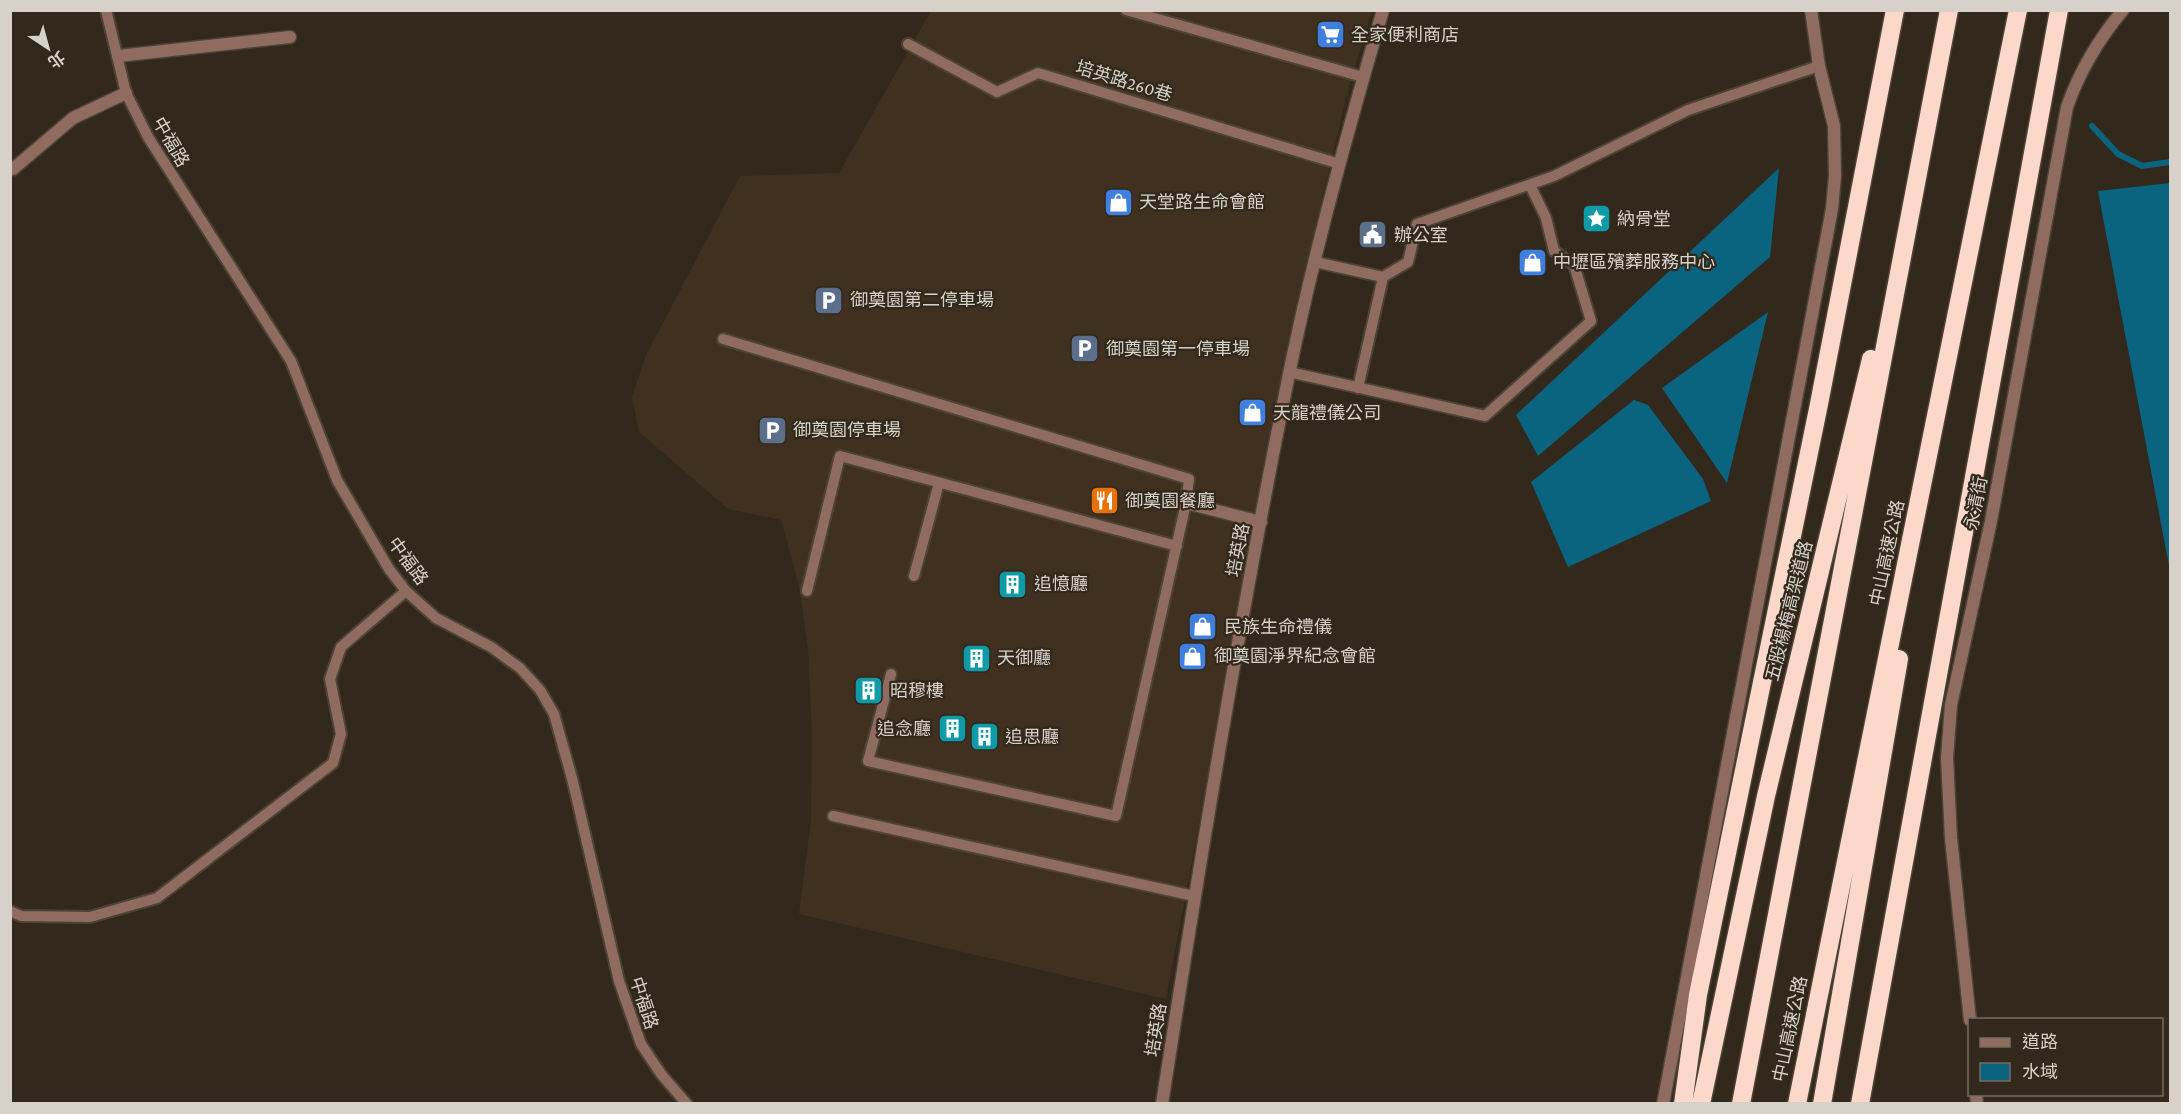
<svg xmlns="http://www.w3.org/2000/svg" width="2181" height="1114" viewBox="0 0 2181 1114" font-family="'Crimson Pro','Noto Sans TC',serif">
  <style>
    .built { fill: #40301f }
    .water { fill: #0a6480 }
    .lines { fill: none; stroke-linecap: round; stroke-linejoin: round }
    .stream { stroke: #0a6480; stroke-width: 6 }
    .lane-casing { stroke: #4d4337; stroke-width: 14 }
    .street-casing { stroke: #4d4337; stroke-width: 15 }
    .highway-casing { stroke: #4d4337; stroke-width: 21 }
    .lane { stroke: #906c60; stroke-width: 10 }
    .street { stroke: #906c60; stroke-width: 12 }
    .highway { stroke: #fcd8cb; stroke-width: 18 }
    .labels { text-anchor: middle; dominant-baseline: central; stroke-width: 4.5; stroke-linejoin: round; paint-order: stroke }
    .poi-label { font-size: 18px; fill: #d8d1ca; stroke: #32281b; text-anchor: start }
    .street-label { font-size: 18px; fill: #d8d1ca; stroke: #32281b }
  </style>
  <rect width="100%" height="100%" fill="#32281b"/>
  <path class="built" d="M931 11H1372L1348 90 1296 309 1166 999 799 914 811 820 812 735 808 650 799 586 781 520 728 509 639 432 632 397 646 355 740 176 839 173Z"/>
  <path class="water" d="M1779 168 1770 257 1538 456 1516 415Z
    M2170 183V571L2098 191Z
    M1768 312 1727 483 1662 388Z
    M1634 400 1648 405 1703 479 1711 501 1568 567 1531 482Z"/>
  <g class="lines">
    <path class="stream" d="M2092 126 2118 154 2142 166 2170 162"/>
    <defs>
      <path id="lane" d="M106 10 126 93 148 137 291 361 337 480 389 569 406 591 436 618 491 647 520 668 540 690 554 714 573 782 619 981 641 1044 661 1074 687 1104
        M1126 10 1363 77
        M908 44 997 92 1038 73 1340 164
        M1315 262 1383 277 1408 262 1417 224 1554 176 1688 110 1819 66
        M723 339 1189 479 1186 503 1116 816 868 761 891 674
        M1289 372 1485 416 1591 321 1574 265 1554 251 1546 218 1530 185
        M1358 388 1383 277
        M914 576 939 483
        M807 591 840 456 1177 546
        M833 816 1194 896
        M10 911 21 916 90 917 157 898 333 763 341 734 330 679 341 647 406 591"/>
      <path id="street" d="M118 56 290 37
        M10 168 13 169 73 118 126 93
        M1186 503 1261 522
        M1970 1020 1951 838 1947 758 1951 705 1991 521 2067 107C2080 70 2098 40 2123 10
        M1976 1094 1977 1104
        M1162 1104C1200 860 1240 616 1289 374 1314 252 1348 130 1383 10
        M1663 1104 1832 209 1835 176 1834 126 1819 66 1811 10"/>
      <path id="highway" d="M1683 1104 1698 995 1819 404 1895 10
        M1701 1104 1766 796 1871 359
        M1741 1104 1949 10
        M1797 1104 2018 10
        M1822 1104 1899 659
        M1860 1104 2059 10"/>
    </defs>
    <use href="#lane" class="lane-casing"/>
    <use href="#street" class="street-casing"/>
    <use href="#highway" class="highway-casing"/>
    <use href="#lane" class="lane"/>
    <use href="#street" class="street"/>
    <use href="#highway" class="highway"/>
  </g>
  <defs>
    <symbol id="supermarket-square" viewBox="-11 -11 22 22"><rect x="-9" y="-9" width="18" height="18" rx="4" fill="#3f7fe0" stroke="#32281b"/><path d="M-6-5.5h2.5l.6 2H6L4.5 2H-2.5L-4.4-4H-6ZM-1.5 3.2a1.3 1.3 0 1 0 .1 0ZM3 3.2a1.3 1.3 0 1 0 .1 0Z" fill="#fff"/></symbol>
    <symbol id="shop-square" viewBox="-11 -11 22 22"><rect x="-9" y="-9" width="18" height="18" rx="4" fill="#3f7fe0" stroke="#32281b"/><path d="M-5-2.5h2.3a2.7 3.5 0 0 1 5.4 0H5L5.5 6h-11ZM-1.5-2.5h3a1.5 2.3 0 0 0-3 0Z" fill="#fff"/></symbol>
    <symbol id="sight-square" viewBox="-11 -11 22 22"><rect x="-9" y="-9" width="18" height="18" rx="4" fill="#0f9aa8" stroke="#32281b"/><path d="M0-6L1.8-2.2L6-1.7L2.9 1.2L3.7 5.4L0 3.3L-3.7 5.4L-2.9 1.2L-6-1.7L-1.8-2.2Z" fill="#fff"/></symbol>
    <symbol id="civic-square" viewBox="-11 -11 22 22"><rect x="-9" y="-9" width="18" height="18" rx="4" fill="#5c6f8a" stroke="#32281b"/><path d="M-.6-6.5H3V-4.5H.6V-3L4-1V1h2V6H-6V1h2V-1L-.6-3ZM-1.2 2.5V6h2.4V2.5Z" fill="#fff"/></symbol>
    <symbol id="parking-square" viewBox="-11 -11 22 22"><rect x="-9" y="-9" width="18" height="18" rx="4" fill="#5c6f8a" stroke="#32281b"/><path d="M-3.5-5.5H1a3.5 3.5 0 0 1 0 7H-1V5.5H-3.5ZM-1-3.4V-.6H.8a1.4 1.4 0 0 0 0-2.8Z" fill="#fff"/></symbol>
    <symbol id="restaurant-square" viewBox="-11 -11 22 22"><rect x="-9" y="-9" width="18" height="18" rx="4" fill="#e8710a" stroke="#32281b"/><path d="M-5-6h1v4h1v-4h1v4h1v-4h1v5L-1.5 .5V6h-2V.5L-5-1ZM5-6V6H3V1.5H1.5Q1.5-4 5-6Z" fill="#fff"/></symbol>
    <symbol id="building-square" viewBox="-11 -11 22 22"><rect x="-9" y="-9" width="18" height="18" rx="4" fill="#0f9aa8" stroke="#32281b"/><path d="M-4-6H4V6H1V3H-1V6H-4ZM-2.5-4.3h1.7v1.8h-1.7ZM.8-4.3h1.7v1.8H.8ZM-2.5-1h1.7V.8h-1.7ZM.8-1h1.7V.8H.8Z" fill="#fff"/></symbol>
  </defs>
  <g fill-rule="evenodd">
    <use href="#supermarket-square" x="1314" y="18" width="33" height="33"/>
    <use href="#shop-square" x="1102" y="186" width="33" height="33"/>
    <use href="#sight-square" x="1580" y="202" width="33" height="33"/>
    <use href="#civic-square" x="1356" y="218" width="33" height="33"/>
    <use href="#shop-square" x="1516" y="246" width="33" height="33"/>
    <use href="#parking-square" x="812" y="284" width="33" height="33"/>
    <use href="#parking-square" x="1068" y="332" width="33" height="33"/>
    <use href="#shop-square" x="1236" y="396" width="33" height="33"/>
    <use href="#parking-square" x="756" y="414" width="33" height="33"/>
    <use href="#restaurant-square" x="1088" y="484" width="33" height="33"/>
    <use href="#building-square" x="996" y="568" width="33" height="33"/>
    <use href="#shop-square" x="1186" y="610" width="33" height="33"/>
    <use href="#shop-square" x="1176" y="640" width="33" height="33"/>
    <use href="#building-square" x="960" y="642" width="33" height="33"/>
    <use href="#building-square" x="852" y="674" width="33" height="33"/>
    <use href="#building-square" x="936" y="712" width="33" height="33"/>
    <use href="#building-square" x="968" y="720" width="33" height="33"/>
  </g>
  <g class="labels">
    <g class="poi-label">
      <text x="1351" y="35">全家便利商店</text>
      <text x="1139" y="202">天堂路生命會館</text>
      <text x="1617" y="219">納骨堂</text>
      <text x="1394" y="235">辦公室</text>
      <text x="1553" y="262">中壢區殯葬服務中心</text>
      <text x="850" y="300">御奠園第二停車場</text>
      <text x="1106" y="349">御奠園第一停車場</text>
      <text x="1273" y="413">天龍禮儀公司</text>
      <text x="793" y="430">御奠園停車場</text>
      <text x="1125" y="501">御奠園餐廳</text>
      <text x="1034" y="584">追憶廳</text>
      <text x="1224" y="627">民族生命禮儀</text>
      <text x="1214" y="656">御奠園淨界紀念會館</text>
      <text x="997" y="658">天御廳</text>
      <text x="890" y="691">昭穆樓</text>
      <text x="931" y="729" text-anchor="end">追念廳</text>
      <text x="1005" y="737">追思廳</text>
    </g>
    <g class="street-label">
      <text transform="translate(1124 81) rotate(17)">培英路260巷</text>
      <text transform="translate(171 142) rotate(60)">中福路</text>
      <text transform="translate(1976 503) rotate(-79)">永清街</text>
      <text transform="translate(1238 550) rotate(-79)">培英路</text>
      <text transform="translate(1887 553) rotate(-78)">中山高速公路</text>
      <text transform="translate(408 561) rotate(54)">中福路</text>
      <text transform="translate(1789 611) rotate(-76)">五股楊梅高架道路</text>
      <text transform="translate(644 1003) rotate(72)">中福路</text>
      <text transform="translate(1790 1029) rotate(-78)">中山高速公路</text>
      <text transform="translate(1156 1030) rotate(-81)">培英路</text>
    </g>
  </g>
  <rect width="2181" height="1114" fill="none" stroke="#d8d1ca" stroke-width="24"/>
  <rect x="1968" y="1018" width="195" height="78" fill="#32281b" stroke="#746c61" stroke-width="1.5"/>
  <rect x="1980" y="1038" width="30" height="9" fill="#906c60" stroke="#746c61" stroke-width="1.5"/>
  <text x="2022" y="1048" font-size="18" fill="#d8d1ca">道路</text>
  <rect x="1980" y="1063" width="30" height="18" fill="#0a6480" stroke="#746c61" stroke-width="1.5"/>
  <text x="2022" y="1078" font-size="18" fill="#d8d1ca">水域</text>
  <g transform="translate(48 48) rotate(144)" stroke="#32281b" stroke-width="4.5" paint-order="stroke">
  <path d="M0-4.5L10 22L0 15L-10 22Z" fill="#d8d1ca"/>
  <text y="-9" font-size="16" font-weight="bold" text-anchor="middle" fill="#d8d1ca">北</text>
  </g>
</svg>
